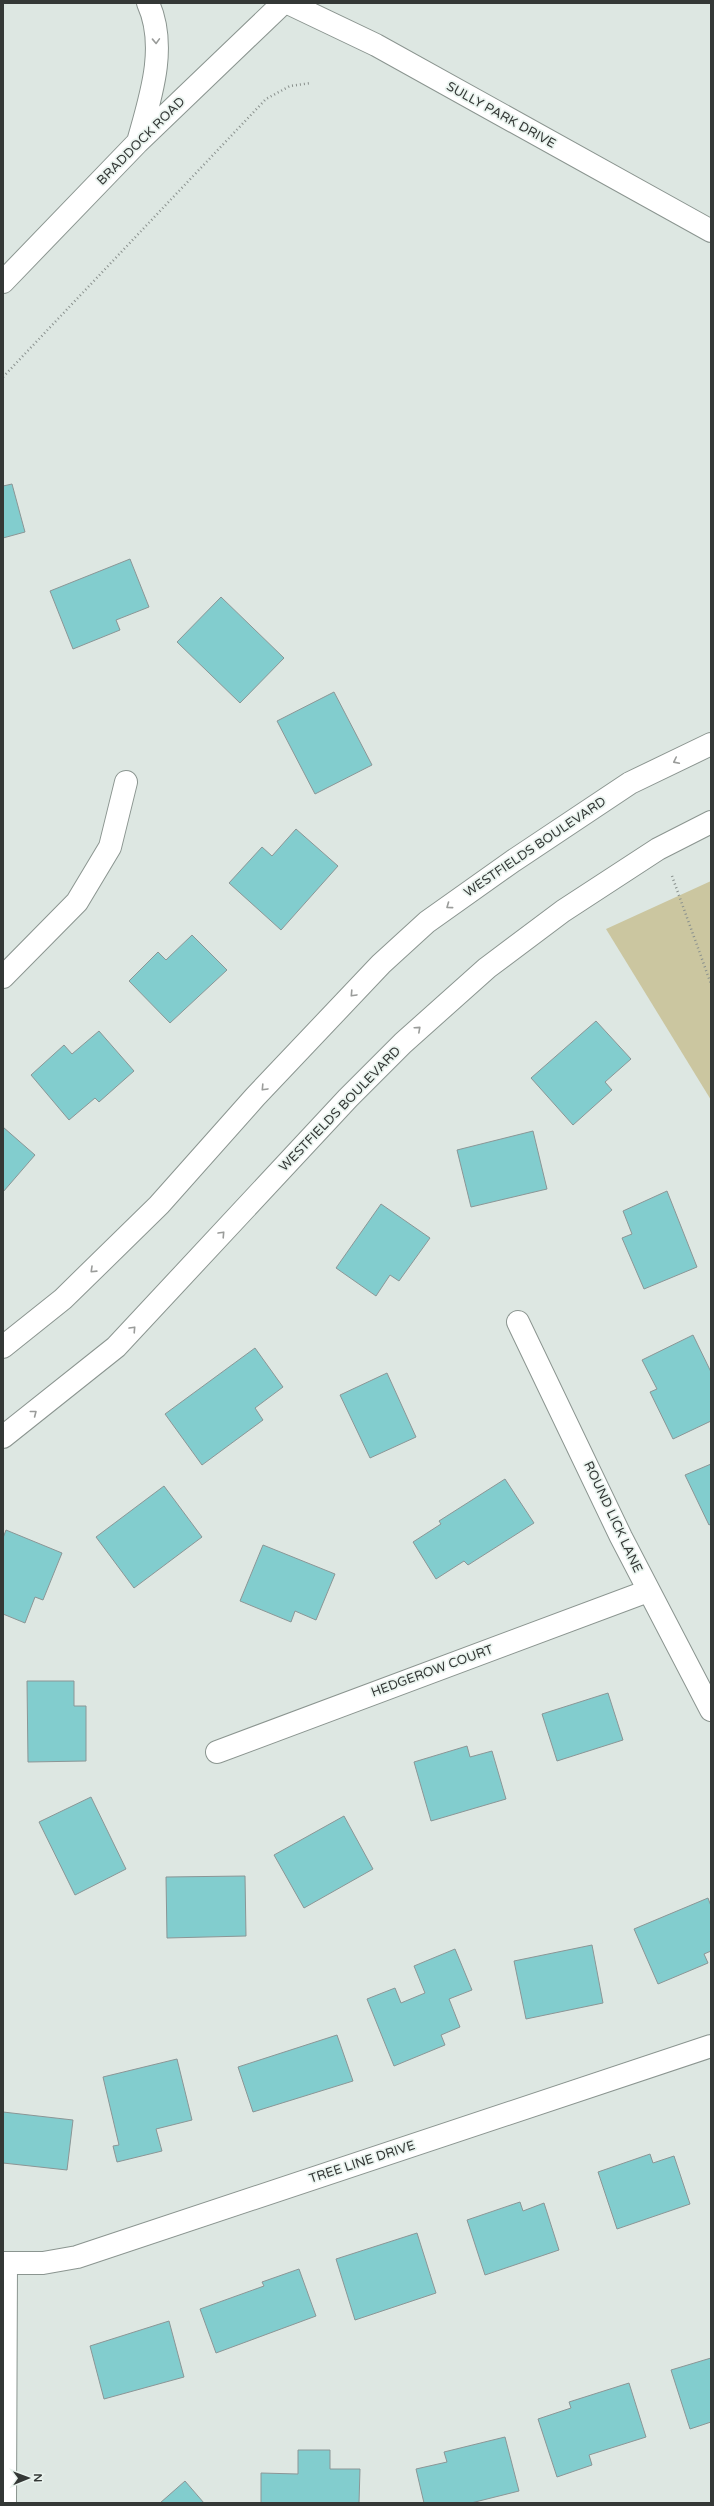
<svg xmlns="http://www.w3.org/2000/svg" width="714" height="2506" viewBox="0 0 714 2506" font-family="'Varela Round',sans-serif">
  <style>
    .green { fill: #cbc6a0 }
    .building { fill: #82cdce; stroke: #8b9696 }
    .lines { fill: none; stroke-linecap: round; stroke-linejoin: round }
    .lane-casing { stroke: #8b9590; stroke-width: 18 }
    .street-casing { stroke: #8b9590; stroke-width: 24 }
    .secondary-casing { stroke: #8b9590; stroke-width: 24 }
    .primary-casing { stroke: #8b9590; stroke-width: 24 }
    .path { stroke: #89908d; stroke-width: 2.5; stroke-dasharray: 1 3; stroke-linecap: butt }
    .lane { stroke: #fff; stroke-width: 16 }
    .street { stroke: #fff; stroke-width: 22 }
    .secondary { stroke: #fff; stroke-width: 22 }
    .primary { stroke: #fff; stroke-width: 22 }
    .oneway { stroke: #9a9c9a }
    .labels { text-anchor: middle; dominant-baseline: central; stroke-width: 3.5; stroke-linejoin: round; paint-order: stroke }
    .street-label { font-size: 13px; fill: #343836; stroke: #eaf4ef }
  </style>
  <rect width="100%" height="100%" fill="#dde7e2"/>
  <path class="green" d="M711 881V1100L606 929Z"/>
  <path class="building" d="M12 484 25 532 3 538V486Z
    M130 559 149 607 116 620 120 630 73 649 50 591Z
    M221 597 284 658 240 703 177 642Z
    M334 692 372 765 315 794 277 721Z
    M296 829 338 866 281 930 229 883 262 847 272 856Z
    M192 935 227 970 170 1023 129 981 158 952 166 960Z
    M596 1021 631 1059 605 1082 612 1090 573 1125 531 1078Z
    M99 1031 134 1071 99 1102 95 1098 69 1120 31 1075 64 1045 72 1054Z
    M3 1127 35 1155 3 1192Z
    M533 1131 547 1189 471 1207 457 1150Z
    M667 1191 697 1267 644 1289 622 1238 632 1234 623 1211Z
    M381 1204 430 1238 399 1281 390 1275 376 1296 336 1268Z
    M693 1335 711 1372V1421L673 1439 650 1392 657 1389 642 1360Z
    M255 1348 283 1387 255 1408 263 1420 202 1465 165 1414Z
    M387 1373 416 1437 370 1458 340 1395Z
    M711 1464V1524L709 1525 685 1475Z
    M505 1479 534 1523 468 1565 464 1561 436 1579 413 1542 441 1524 439 1521Z
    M164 1486 202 1537 134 1588 96 1537Z
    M6 1530 62 1553 43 1600 35 1597 25 1623 3 1614V1538Z
    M263 1545 335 1574 316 1620 295 1611 291 1622 240 1601Z
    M27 1681H74V1706H86V1761L28 1762Z
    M608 1693 623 1740 557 1761 542 1714Z
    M467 1746 470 1757 492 1751 506 1799 431 1821 414 1762Z
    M91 1797 126 1869 75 1895 39 1822Z
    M344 1816 373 1869 304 1908 274 1855Z
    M245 1876 246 1936 167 1938 166 1877Z
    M708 1898 711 1906V1951L704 1954 708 1963 658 1984 634 1929Z
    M592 1945 603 2003 526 2019 514 1961Z
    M455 1949 472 1990 449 1999 460 2027 441 2035 445 2045 394 2066 367 1999 395 1988 401 2003 425 1993 414 1966Z
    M337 2035 353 2081 253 2112 238 2067Z
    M177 2059 192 2120 156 2129 162 2151 117 2162 113 2146 119 2145 103 2077Z
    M3 2112 73 2120 67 2170 3 2163Z
    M650 2154 653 2163 674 2156 690 2204 617 2229 598 2172Z
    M520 2202 523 2211 544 2203 559 2250 485 2275 467 2220Z
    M417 2233 436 2293 355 2320 336 2259Z
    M299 2269 316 2316 216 2353 200 2309 264 2286 262 2282Z
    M169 2321 184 2377 104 2399 90 2346Z
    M711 2358V2422L690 2429 671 2370Z
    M629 2383 646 2437 589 2455 592 2465 557 2477 538 2419 571 2408 569 2402Z
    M505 2437 519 2491 471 2503H424L416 2469 447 2462 444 2452Z
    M298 2450H330V2469H360L359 2503H261V2473L298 2474Z
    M185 2481 204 2503H160Z"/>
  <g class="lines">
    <defs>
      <path id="lane" d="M8 2503 9 2264"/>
      <path id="street" d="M3 977 77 902 110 847 126 782
        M518 1322 621 1537 711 1710
        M217 1752 648 1591
        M3 2263H43L77 2257 711 2046"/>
      <path id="secondary" d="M288 3 376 45 711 231"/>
      <path id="primary" d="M138 142C150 99 168 47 148 3
        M3 282 138 142 283 3
        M3 1347 63 1299 159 1205 255 1097 381 964 427 922 513 861 630 783 711 744
        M3 1437 116 1347 348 1098 403 1043 487 968 563 911 658 849 711 822"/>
    </defs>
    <use href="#lane" class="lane-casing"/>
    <use href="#street" class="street-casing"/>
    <use href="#secondary" class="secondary-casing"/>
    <use href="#primary" class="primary-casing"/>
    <path class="path" d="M3 377 266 99 290 86 311 83
      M672 876 711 984"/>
    <use href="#lane" class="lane"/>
    <use href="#street" class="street"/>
    <use href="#secondary" class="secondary"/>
    <use href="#primary" class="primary"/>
  </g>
  <defs><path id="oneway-chevron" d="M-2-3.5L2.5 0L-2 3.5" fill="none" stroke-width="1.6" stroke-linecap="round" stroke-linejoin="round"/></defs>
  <g class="oneway">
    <use href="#oneway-chevron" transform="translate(156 41) rotate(88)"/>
    <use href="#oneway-chevron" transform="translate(676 761) rotate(154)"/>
    <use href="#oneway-chevron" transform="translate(449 906) rotate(144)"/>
    <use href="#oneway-chevron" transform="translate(353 994) rotate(133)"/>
    <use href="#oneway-chevron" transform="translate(418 1029) rotate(-42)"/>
    <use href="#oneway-chevron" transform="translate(264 1088) rotate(133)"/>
    <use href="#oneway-chevron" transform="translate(222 1234) rotate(-47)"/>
    <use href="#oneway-chevron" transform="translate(93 1270) rotate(136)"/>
    <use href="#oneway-chevron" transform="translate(133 1329) rotate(-47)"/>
    <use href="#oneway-chevron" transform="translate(34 1413) rotate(-38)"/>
  </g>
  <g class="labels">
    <g class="street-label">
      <text transform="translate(501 115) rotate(29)">SULLY PARK DRIVE</text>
      <text transform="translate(141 141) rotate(-45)">BRADDOCK ROAD</text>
      <text transform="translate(535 847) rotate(-34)">WESTFIELDS BOULEVARD</text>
      <text transform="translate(340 1109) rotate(-46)">WESTFIELDS BOULEVARD</text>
      <text transform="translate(613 1517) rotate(65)">ROUND LICK LANE</text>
      <text transform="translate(432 1671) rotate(-20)">HEDGEROW COURT</text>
      <text transform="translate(362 2162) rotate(-18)">TREE LINE DRIVE</text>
    </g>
  </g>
  <rect width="714" height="2506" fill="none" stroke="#343836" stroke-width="8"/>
  <g transform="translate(28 2478) rotate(89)" stroke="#eaf4ef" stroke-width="3" paint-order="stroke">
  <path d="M0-3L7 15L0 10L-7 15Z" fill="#343836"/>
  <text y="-6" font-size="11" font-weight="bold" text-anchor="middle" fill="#343836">N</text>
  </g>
</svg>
